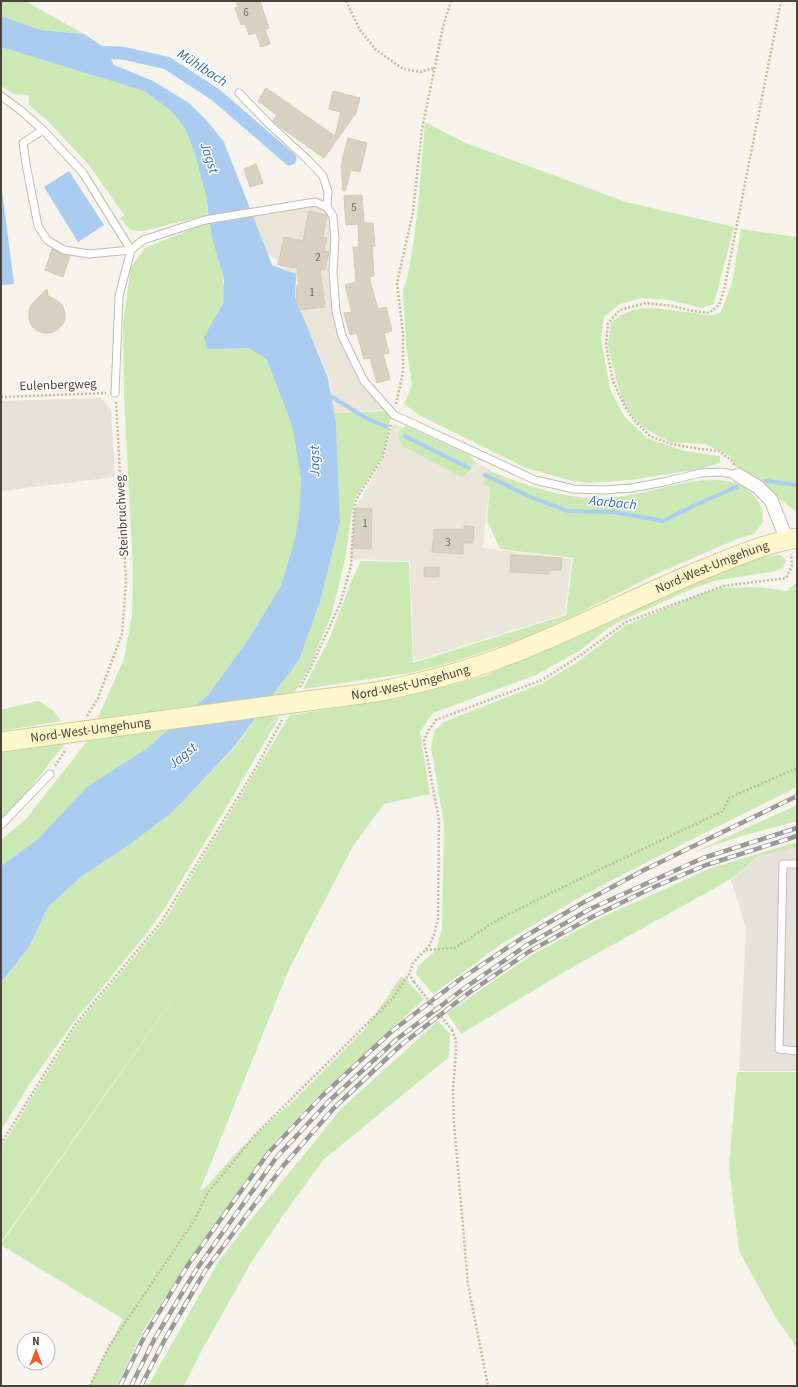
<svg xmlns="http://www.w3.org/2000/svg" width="798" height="1387" viewBox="0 0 798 1387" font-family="'Source Sans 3',sans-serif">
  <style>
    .residential { fill: #e9e6d9 }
    .industrial { fill: #e5e2dc }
    .green { fill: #cce9b5 }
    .water { fill: #a9ccf0 }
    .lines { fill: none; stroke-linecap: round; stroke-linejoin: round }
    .stream { stroke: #a9ccf0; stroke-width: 4 }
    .canal { stroke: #a9ccf0; stroke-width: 13 }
    .building { fill: #d7d1c1; stroke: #d2c9b4 }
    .service-casing { stroke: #c1bcae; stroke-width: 9 }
    .minor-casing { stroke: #c1bcae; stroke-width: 15 }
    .secondary-casing { stroke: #d4cb9b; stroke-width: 21 }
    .path { stroke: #c3ba9f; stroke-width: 2.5; stroke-dasharray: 2 2; stroke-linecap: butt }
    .service { stroke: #fff; stroke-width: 7 }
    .minor { stroke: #fff; stroke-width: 13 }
    .secondary { stroke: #fef7cd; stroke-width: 19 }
    .rail-casing { stroke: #999; stroke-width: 4.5 }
    .rail { stroke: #fff; stroke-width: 3; stroke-dasharray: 9; stroke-linecap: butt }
    .secondary-bridge-casing { stroke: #d4cb9b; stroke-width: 21; stroke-linecap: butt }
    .path-bridge { stroke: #c3ba9f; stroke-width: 2.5; stroke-dasharray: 2 2; stroke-linecap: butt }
    .secondary-bridge { stroke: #fef7cd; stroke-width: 19 }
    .labels { text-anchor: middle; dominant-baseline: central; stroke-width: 3; stroke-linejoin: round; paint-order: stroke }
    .number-label { font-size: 11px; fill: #6d685b }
    .street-label { font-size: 13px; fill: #4a4539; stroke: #fff }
    .water-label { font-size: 14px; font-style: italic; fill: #3270b6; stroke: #fff }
  </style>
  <rect width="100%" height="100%" fill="#f5f3eb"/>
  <path class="residential" d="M331 202 332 237 341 338 383 410 334 412 329 378 316 346 299 331 296 318 297 282 279 262 271 255 264 252 240 216Z
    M393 423 491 470 483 548 571 559 565 614 414 661 410 561 350 559 356 507 385 456Z"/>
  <path class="industrial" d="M101 398 111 410 115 477 1 491V401Z
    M797 847V1071H739L746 928 731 880 761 855Z"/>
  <path class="green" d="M1 1H25L84 34 41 30 1 16Z
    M1 47 144 91 170 110 185 128 195 154 206 196 208 215 143 231 130 230 120 218 124 215 89 165 48 121 29 105V95L14 94 1 86Z
    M425 122 466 143 626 202 734 227 714 304 702 308 669 300 642 298 620 304 604 317 601 338 610 389 624 416 647 438 684 451 720 456V463L699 469 630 480 590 483 573 481 526 468 421 416 404 404 412 385 406 344 403 291 408 275 413 245 418 207Z
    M209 222C212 244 230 286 222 304 217 316 210 326 204 337L207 348 225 349 249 348 267 360 292 426 301 478 299 516 294 542 281 586 249 638 209 694 146 749 88 787 38 839 1 866V840L26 819 88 740 124 659 132 615 133 571 124 394 123 324 131 267 145 248Z
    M741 229 797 237V512L770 492 761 480 735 466 730 456 705 444 670 442 642 427 625 406 616 379 608 345 611 323C615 320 619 316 623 314 646 303 670 311 694 313 705 315 711 317 721 312L732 283Z
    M385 411 391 417 383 456 356 496 352 510 345 560 332 613 309 669 292 696 270 699 299 660 320 602 340 522 336 423 334 413Z
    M406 426 471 456 475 462 469 470 462 477 402 446 399 437V431Z
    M487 470C522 484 560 498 598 498 609 498 621 497 631 495 669 488 740 459 761 507 763 511 763 517 763 522L754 534 737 539 656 574 583 611 519 640 456 661 410 673 303 689 330 637 353 577 361 561 409 562 413 663 566 615 573 558 500 549 487 520 490 488 483 484Z
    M780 555 786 560 783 568 772 572 757 574 714 581 694 588 623 620 607 629 579 651 536 675 433 713 420 732 430 794 384 804 353 846 289 969 200 1190 205 1188 241 1148 289 1105 366 1028 401 977H404L424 999 321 1093 269 1148 189 1261 143 1331 117 1386H89L123 1319 1 1245V1244L210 946 1 1242V1148L77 1025 164 922 290 715 395 699 485 676 689 583 758 558Z
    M797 582V787L647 862 582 896 503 943 433 994 416 974 418 966 436 950 442 929 444 824 431 747 435 730 444 722 543 683 579 661 626 625 703 593 722 588 759 587 787 591Z
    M38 701 54 711 61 721 1 731V710Z
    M281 714 232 798 164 909 147 933 72 1024 31 1082 1 1130V982L5 979 29 947 48 907 82 876 129 845 173 812 235 747 257 717 279 715 255 741Z
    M67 741 11 812 1 821V752Z
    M797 805V821L742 836 694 852Z
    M797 842V847L759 856 731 879 571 968 461 1034 447 1013 532 955 596 920 711 868Z
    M438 1021 450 1034 449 1057 323 1160 282 1217 252 1261 202 1350 184 1386H148L217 1264 241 1232 341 1109Z
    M737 1072H797V1348L776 1318 739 1251 729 1167Z"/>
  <path class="water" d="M1 16 41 30 84 34 105 48 114 65 153 81 189 103 208 122 224 142 272 265 296 274 295 297 328 378 336 423 340 522 320 602 299 660 234 747 173 812 129 845 82 876 48 907 29 947 5 978 1 982V866L38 839 88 786 146 749 209 694 249 638 281 586 294 542 299 516 301 478 292 426 267 360 249 348 225 349H207L204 337 223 303 224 280 211 234 206 196 195 154 185 128 170 110 144 91 1 47Z
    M69 171 104 225 78 242 44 187Z
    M1 182 14 284 1 285Z"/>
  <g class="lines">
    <path class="stream" d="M326 393 364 417 387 427
      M405 436 469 468
      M485 475 528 496 568 511 614 512 663 521 706 500 737 487
      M766 481 797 485"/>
    <path class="canal" d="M90 52 122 53 167 63 216 95 290 159"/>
  </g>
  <path class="building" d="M236 1H260L269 28 265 30 270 44 261 47 256 33 249 35 245 24 241 25 235 8 238 7Z
    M266 88 335 136 341 112 329 109 333 91 360 98 356 113 324 158 279 126 273 121 277 115 258 101Z
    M348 138 367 143 360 172 351 170 345 191H343L341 165Z
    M256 164 263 183 250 187 244 169Z
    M362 195 364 223H373L375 246H372L374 276 369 277 378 309 386 307 392 331 384 333 389 353 383 354 390 379 377 383 370 358 364 359 357 333 350 335 344 313 352 312 345 285 356 282 353 247H359L358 224 346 225 344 196Z
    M309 211 326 215 327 216 323 237 327 238 324 251 329 252 325 270 320 269 325 307 298 310 296 293 297 285H299L297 268 278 265 284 237 303 241Z
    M52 249 62 254 70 256 63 277 45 270Z
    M47 289 48 296 57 300 62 305 65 312V319L62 325 57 330 50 333H43L36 330 31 325 29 318V311L31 305Z
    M355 508 372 509 371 549 353 548Z
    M464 526 474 527 473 543H463V554L432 552 434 529 464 530Z
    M511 555 562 558 561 570H549V574L510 572Z
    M424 567H439V577H424Z"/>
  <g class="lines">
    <defs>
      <path id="service" d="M239 93 270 125 307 159 323 176 328 192 327 207
        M1 96 19 109 43 130 83 173 131 250 89 254 64 250 47 240 38 226 26 164 23 143 43 130
        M115 393 119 296 131 250 143 240 205 220 315 202 327 207 333 216 335 239 333 271 336 311 342 336 364 381 394 415 535 480 574 489 603 490 631 488 664 482 700 473 720 472 738 475
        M1 825 50 774
        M797 864H783L779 1049 797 1051"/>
      <path id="minor" d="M738 475 758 487 771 500 787 540"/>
      <g id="secondary">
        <path id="s1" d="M315 700C337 697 359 695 381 691 420 683 460 673 498 659 565 634 630 600 697 572 729 559 763 544 797 538"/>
        <path d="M1 742 31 738"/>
      </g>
    </defs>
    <use href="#service" class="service-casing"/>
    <use href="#minor" class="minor-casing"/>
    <use href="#secondary" class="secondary-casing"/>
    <path class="path" d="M346 1 360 30 375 49 403 69 420 72 434 68
      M1 397 106 393
      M396 404 403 373V334L397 283 413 212 422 129 443 27 451 1
      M734 465 732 461 719 451 700 449 671 444 650 436 635 421 625 407 613 381 606 345 608 323 620 310 646 303 672 306 693 311 709 313 719 305 724 290 781 1
      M300 687 310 669 340 604 351 566 354 508 358 496 383 457 391 424
      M87 716 98 698 122 634 126 581 116 401
      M55 766 66 749
      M426 950 455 948 497 920 561 888 723 811 729 798 797 768
      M414 982 409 974 413 963 429 946 434 935 438 919 439 820 424 741 428 731 436 720 542 680 578 657 626 622 723 586 786 578 792 566 791 554
      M452 1030 456 1040V1052L453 1090 454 1123 468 1285 488 1386
      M1 1144 75 1025 162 921 257 766 282 720
      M90 1386 108 1348 194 1221 207 1194 255 1135 393 998 409 974"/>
    <use href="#service" class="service"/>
    <use href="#minor" class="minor"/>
    <use href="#secondary" class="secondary"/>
    <defs>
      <path id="rail" d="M120 1386 145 1335 188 1265 269 1152 322 1096 392 1031 459 980 522 938 586 901 642 871 797 796
        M131 1386 155 1338 196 1270 276 1158 329 1101 397 1039 466 987 527 945 590 909 703 858 797 828
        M141 1386 164 1341 205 1271 284 1165 334 1108 401 1045 470 992 530 951 594 916 654 887 706 865 797 836"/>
    </defs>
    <use href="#rail" class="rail-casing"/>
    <use href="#rail" class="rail"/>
    <defs>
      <g id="secondary-bridge">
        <path id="s2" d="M31 738 315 700"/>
      </g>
    </defs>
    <use href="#secondary-bridge" class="secondary-bridge-casing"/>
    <path class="path-bridge" d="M414 982 452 1030"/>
    <use href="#secondary-bridge" class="secondary-bridge"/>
  </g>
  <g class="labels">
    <g class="number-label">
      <text x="246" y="12">6</text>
      <text x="354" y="207">5</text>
      <text x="318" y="257">2</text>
      <text x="312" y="292">1</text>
      <text x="365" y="523">1</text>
      <text x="448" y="542">3</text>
    </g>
    <g class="street-label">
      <text transform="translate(58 385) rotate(-2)">Eulenbergweg</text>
      <text transform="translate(122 516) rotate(-93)">Steinbruchweg</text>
      <text stroke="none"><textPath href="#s1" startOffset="421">Nord-West-Umgehung</textPath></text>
      <text stroke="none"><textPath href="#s1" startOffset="97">Nord-West-Umgehung</textPath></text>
      <text stroke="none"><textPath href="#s2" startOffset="60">Nord-West-Umgehung</textPath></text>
    </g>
    <g class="water-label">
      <text transform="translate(202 68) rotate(33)">Mühlbach</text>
      <text transform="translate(209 158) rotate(72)">Jagst</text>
      <text transform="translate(315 461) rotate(-91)">Jagst</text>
      <text transform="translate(613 503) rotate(6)">Aarbach</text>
      <text transform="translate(183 756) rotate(-39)">Jagst</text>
    </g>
  </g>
  <rect width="798" height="1387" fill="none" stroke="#4a4539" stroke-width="4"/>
  <g transform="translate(36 1351)"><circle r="19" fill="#ffffff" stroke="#b7b5b0"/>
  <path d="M0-3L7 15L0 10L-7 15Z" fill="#f75820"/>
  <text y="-6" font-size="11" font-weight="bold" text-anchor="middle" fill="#4a4539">N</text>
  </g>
</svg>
